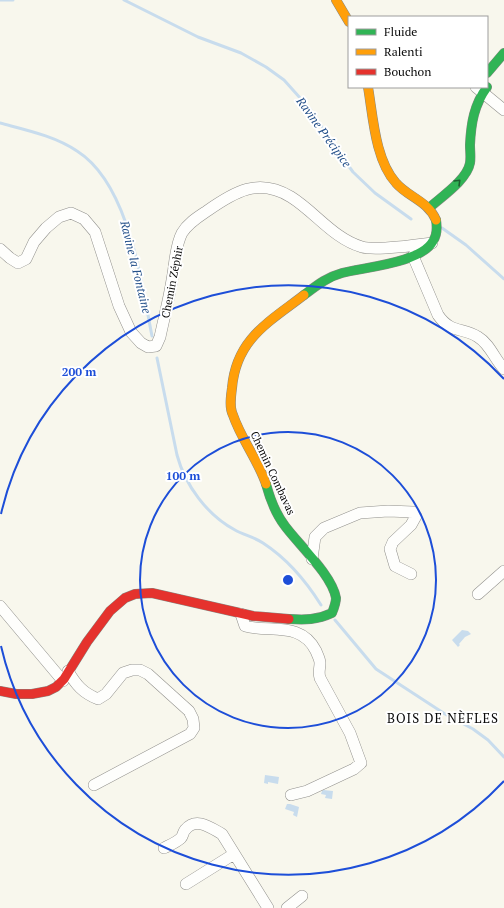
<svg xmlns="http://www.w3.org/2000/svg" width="504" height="908" viewBox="0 0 504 908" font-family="'PT Serif',serif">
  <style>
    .water { fill: #c8dced }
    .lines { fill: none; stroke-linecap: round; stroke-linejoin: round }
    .stream { stroke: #c8dced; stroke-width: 3 }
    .street-casing { stroke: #91908c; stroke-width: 12 }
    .fast-casing { stroke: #878782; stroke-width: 10 }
    .slow-casing { stroke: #878782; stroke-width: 10 }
    .jam-casing { stroke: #878782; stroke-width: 10 }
    .street { stroke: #fefefc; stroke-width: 11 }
    .fast { stroke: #30b455; stroke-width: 9 }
    .slow { stroke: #ff9f0a; stroke-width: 9 }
    .jam { stroke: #e5322d; stroke-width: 9 }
    .oneway { stroke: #1c5e2f }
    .ring { fill: none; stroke: #1d4ed8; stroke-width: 2 }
    .labels { text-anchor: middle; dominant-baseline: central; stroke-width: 4; stroke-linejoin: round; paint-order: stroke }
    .street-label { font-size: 11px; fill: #090909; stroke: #fff }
    .water-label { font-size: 12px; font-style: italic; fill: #24508a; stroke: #fff }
    .quarter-label { font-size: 13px; letter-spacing: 1px; fill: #090909; stroke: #fff }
    .centre { fill: #1d4ed8; stroke: #fff; stroke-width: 2 }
    .ring-label { font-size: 12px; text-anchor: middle; font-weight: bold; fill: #1d4ed8; stroke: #fff; stroke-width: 4; stroke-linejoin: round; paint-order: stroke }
  </style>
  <rect width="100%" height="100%" fill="#f8f7ed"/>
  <path class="water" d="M462 630 468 631 471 634 465 637 459 644 460 645 458 647 452 640Z
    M265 775 279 777 278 784 268 782V784L264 783Z
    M323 790 333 791 332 799 325 798 326 795 321 794 322 791Z
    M287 804H290L299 807 297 817 293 815 294 812 285 809Z"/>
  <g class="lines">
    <path class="stream" d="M0 0H13
      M124 0 198 37 241 53 266 67 284 80 310 109 337 150 353 172 375 193 411 219
      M0 123C26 130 55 136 77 151 129 184 141 281 152 336
      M442 228 466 245 504 279
      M157 358 177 455C185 485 207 515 235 530 244 535 254 537 263 543 286 558 306 581 321 605
      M335 620 376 669 445 714 473 729 488 740 504 757"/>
    <defs>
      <path id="street" d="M476 87 504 110
        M0 249 10 258 18 263 26 259 34 242 46 228 59 217 71 213 84 219 95 232 119 306 131 332 141 343 148 347 156 346 160 337C164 318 169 299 172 280 175 265 175 246 182 233 188 223 198 217 207 211 234 192 258 177 291 197 315 212 334 239 362 247 376 251 417 245 432 243
        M413 256 438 315C451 334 463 327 478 337 490 344 495 360 504 369
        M312 559 315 537 324 528 360 513 388 511 413 512 416 516 411 525 393 542 390 549 395 566 411 574
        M478 594 504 571
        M0 606 63 681
        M241 614 245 626C270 633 301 621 316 651 317 654 320 659 320 663 320 669 318 672 320 678L350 733 361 763 354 769 307 791 291 795
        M68 671C76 685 83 693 98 699L106 694 123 673 132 670H140L148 674 189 711 193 719 194 728 190 734 94 785
        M164 848C170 845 177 842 181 838 183 836 183 832 185 830 196 816 211 828 222 834L268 908
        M186 884 234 854
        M287 908 302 896"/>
      <path id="fast" d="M487 73 504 53
        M429 208C441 197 467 180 470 163 471 157 470 151 470 145 471 123 474 105 487 87
        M304 295C316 286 327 277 342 273 365 267 421 263 433 241 437 235 437 226 436 220
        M266 484C270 499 275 513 285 526 299 545 332 575 336 598 336 603 334 608 332 613 317 620 305 620 289 619"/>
      <path id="slow" d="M336 0 349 22
        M368 87C373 116 375 160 396 183 408 197 428 201 436 220
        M266 484C258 460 241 439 233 415 229 407 231 396 232 388 236 339 269 322 304 295"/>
      <path id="jam" d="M0 691 16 694H32L48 691 56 687 64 679 87 642 110 611 125 598 135 594 152 593 253 616 289 619"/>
    </defs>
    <use href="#street" class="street-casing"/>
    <use href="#fast" class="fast-casing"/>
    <use href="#slow" class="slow-casing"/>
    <use href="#jam" class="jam-casing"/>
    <use href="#street" class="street"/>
    <use href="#fast" class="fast"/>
    <use href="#slow" class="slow"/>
    <use href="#jam" class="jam"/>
  </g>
  <defs><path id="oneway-chevron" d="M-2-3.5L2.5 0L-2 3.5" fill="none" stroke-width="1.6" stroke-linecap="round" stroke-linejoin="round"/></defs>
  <use class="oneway" href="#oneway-chevron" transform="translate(458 182) rotate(-45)"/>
  <g class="ring">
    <circle cx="288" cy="580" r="148"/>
    <path d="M504 781A295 295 0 0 1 1 646M1 514A295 295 0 0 1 504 379"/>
  </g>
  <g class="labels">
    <g class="street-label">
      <text transform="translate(172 282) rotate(-79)">Chemin Zéphir</text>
      <text transform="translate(273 473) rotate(65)">Chemin Combavas</text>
    </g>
    <g class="water-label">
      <text transform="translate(324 132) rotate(54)">Ravine Précipice</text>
      <text transform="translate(136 267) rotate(76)">Ravine la Fontaine</text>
    </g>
    <g class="quarter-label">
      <text x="443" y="718">BOIS DE NÈFLES</text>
    </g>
  </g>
  <circle cx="288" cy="580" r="6" class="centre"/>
  <g class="ring-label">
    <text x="79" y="376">200 m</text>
    <text x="183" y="480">100 m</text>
  </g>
  <rect x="348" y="16" width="140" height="72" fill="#ffffff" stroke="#9d9d9d"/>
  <rect x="356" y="29" width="20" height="6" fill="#30b455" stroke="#9d9d9d"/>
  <text x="384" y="36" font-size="12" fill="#090909">Fluide</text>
  <rect x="356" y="49" width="20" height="6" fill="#ff9f0a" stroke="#9d9d9d"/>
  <text x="384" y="56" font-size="12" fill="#090909">Ralenti</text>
  <rect x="356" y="69" width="20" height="6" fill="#e5322d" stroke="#9d9d9d"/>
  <text x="384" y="76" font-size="12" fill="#090909">Bouchon</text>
</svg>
